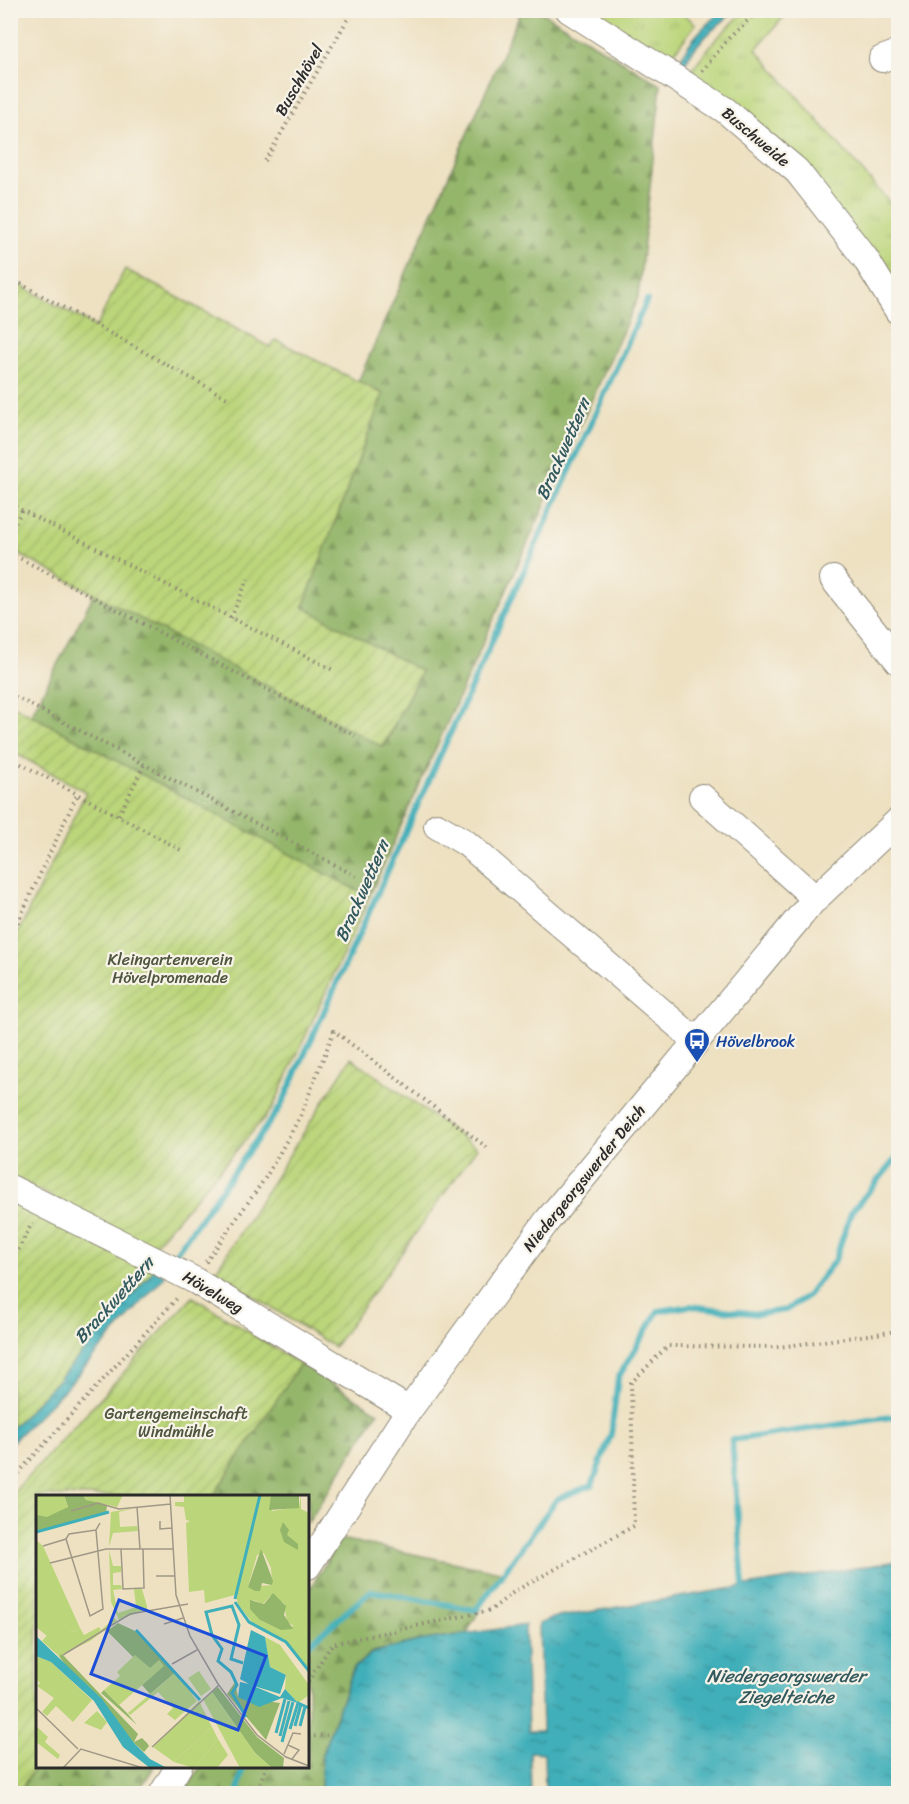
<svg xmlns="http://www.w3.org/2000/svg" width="909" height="1804" viewBox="0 0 909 1804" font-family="Sriracha,sans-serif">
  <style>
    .grass { fill: url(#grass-tufts); stroke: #738052; stroke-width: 1.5 }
    .forest { fill: url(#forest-firs); stroke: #60704a; stroke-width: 1.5 }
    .garden { fill: url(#garden-furrows); stroke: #738052; stroke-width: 1.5 }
    .water { fill: url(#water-ripples); stroke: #356d72; stroke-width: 1.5 }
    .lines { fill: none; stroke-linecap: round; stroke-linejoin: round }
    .stream { stroke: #3fafb9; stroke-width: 6 }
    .minor-casing { stroke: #8c8676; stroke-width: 28 }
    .path { stroke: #8c8676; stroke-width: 4; stroke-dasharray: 1.5 4.5; stroke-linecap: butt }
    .minor { stroke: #fff; stroke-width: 26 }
    .labels { text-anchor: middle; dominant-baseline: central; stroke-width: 4.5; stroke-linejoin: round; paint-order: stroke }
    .street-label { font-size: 16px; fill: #2b2b2b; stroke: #f7f3e8 }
    .park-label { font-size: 16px; fill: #4f563f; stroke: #f7f3e8 }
    .transit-label { font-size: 16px; fill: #164399; stroke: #f7f3e8; text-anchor: start }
    .water-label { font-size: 18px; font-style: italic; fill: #32595d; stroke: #f7f3e8 }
    .inset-river { fill: none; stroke: #3fafb9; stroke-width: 3 }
    .inset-road { fill: none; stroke: #a09886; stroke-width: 1.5 }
    .view { fill: #1d4ed8; fill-opacity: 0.15; stroke: #1d4ed8; stroke-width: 3 }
    .inset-edge { fill: none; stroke: #2b2b2b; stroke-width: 3 }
  </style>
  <defs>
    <pattern id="grass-tufts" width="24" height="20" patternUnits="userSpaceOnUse" patternTransform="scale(1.5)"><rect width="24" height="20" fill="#bbd57a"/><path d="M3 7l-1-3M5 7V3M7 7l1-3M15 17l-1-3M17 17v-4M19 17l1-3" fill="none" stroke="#a1b76a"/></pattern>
    <pattern id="forest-firs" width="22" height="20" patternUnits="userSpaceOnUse" patternTransform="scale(1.5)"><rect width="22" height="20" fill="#94b66a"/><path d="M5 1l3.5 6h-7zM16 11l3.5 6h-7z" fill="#799457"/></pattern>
    <pattern id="garden-furrows" width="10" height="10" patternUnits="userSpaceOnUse" patternTransform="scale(1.5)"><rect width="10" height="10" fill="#bbd57a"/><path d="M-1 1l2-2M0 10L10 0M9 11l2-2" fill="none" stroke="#a1b76a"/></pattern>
    <pattern id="water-ripples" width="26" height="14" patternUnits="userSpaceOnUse" patternTransform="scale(1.5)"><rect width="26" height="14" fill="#3fafb9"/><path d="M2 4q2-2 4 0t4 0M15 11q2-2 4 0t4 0" fill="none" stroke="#358f97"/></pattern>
  </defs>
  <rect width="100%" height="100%" fill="#f7f3e8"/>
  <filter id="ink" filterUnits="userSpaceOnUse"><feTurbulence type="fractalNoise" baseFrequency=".0167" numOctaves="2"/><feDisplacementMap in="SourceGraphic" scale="12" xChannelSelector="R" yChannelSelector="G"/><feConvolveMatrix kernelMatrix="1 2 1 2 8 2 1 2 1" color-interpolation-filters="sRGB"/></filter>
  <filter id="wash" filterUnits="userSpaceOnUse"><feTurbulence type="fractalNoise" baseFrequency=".008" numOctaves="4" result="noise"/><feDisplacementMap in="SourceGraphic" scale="24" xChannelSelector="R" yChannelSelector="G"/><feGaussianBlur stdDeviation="1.35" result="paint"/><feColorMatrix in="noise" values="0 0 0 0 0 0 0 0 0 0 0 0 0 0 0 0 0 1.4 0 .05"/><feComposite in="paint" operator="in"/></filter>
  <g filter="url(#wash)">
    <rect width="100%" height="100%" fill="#eee1c2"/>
    <path class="grass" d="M582 11H679L696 24 676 50 668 65Z
      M745 11H789L756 49 896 210 898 209V294L687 75 716 39Z"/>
    <path class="forest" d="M521 11H540L661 85 638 297 369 897 31 715 94 594 384 747 421 671 303 607 383 394 358 382Z
      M300 1364 378 1412 308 1523V1496H213Z
      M340 1539 501 1572 466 1634 418 1641 372 1652 354 1668 322 1754 321 1793 184 1794 200 1767 308 1766V1592Z
      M37 1764 38 1766 154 1767 137 1793 18 1794Z"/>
    <path class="garden" d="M125 269 270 347 276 340 383 394 303 607 421 671 383 747 11 550V280L96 327Z
      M11 704 369 897 272 1109 152 1248 11 1176 10 949 86 792 11 751Z
      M351 1058 477 1148 334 1347 215 1272Z
      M11 1200 155 1269 59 1379 11 1429Z
      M193 1297 300 1364 213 1496H38L37 1764 18 1793H11V1495Z"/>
    <path class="water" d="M722 11H735C714 29 690 46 681 73L676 69C686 44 701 28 722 11Z
      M155 1269 165 1276 65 1389 11 1443V1429L59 1379Z
      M898 1561V1793H545L544 1753 530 1752 531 1793H321L322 1754 354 1668 372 1653 418 1641 525 1625 528 1731H542L539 1624 552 1618Z"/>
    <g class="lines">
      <path class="stream" d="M170 1261 281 1106 647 300
        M743 1585 732 1440 898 1416
        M308 1645 371 1591 476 1610 557 1499 592 1485 611 1434 618 1378 658 1311 690 1306 757 1314 786 1310 807 1296 835 1260 851 1213 898 1156
        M237 1794 244 1766"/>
    </g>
  </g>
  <g filter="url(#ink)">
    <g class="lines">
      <defs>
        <path id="minor" d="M569 10 725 110 797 171 865 258 898 311
          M882 59 898 53
          M833 579 898 661
          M702 797 816 899
          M437 826 466 843 696 1041
          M10 1188 194 1280 409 1410
          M308 1566 409 1410 547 1221 813 901 898 821
          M162 1794 179 1766"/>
      </defs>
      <use href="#minor" class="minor-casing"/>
      <path class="path" d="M702 71 729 38 759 10
        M265 161 353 10
        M10 278 229 399
        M10 504 333 670
        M10 533 22 510
        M10 553 355 736
        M231 618 248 579
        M10 694 356 876
        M10 758 183 851
        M119 815 144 765
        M10 939 77 795
        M206 1262 266 1177 300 1117 334 1031 489 1149
        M10 1266 32 1223
        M10 1482 179 1296
        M308 1682 332 1644 491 1610 515 1591 634 1526 631 1383 668 1346 779 1347 898 1331
        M308 1737 327 1735
        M255 1794 267 1766"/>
      <use href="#minor" class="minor"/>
    </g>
  </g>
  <defs>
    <symbol id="bus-pin" viewBox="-11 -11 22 30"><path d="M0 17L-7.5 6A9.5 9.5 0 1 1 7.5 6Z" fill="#1a4fb4" stroke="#f7f3e8"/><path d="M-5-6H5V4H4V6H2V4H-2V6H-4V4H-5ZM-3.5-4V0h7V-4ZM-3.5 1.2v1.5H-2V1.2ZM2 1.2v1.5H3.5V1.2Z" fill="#fff"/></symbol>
  </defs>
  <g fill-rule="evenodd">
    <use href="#bus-pin" x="682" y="1026" width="30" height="40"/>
  </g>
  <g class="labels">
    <g class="street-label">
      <text transform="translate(299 80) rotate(-60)">Buschhövel</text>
      <text transform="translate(756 137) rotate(40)">Buschweide</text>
      <text transform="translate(584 1178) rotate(-51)">Niedergeorgswerder Deich</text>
      <text transform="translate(213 1292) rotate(31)">Hövelweg</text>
    </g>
    <g class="park-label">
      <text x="170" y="959">Kleingartenverein<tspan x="170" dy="18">Hövelpromenade</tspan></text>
      <text x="176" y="1413">Gartengemeinschaft<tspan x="176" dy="18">Windmühle</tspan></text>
    </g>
    <g class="transit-label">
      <text x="716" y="1041">Hövelbrook</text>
    </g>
    <g class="water-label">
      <text transform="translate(563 449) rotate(-66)">Brackwettern</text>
      <text transform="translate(362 891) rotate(-66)">Brackwettern</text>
      <text transform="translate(114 1300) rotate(-48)">Brackwettern</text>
      <text x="786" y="1676">Niedergeorgswerder<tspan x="786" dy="21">Ziegelteiche</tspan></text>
    </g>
  </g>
  <g transform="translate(36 1495)">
    <rect width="273" height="273" fill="#eee1c2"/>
    <path d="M224 0H235L236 16 263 12 265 0V14L273 18V176L250 146 218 130 202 109 200 101ZM228 58 235 73 236 90 212 92 221 60ZM234 101 248 108 251 127 258 131 239 132 224 125 217 105 227 109ZM99 13 83 17 84 32 101 31 102 36 77 38 73 52 75 17ZM73 55 77 71H85V77L77 78V90H85L86 94 77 95 82 118 100 112 98 94H106L111 111V114L83 125 75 107ZM79 123 81 126 54 146 23 161 6 146 23 127 37 137 44 133 48 140 63 132 65 135ZM229 142 244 150 273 190V200L262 208 249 194 250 180 234 172ZM0 161 15 167 56 205 37 227 20 211 11 221 6 217 18 203 1 191 4 188 0 184ZM176 232 182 244 158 273 138 267Z" fill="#bbd57a" fill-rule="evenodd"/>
    <path d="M28 0H47L50 5 62 6 71 11 70 18 0 38V19L32 12ZM235 0H263V13L233 15ZM247 27 253 35 251 40 262 49V55L248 47 244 35ZM225 54 237 86 236 90 226 88 224 96H219L212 92ZM237 98 250 111 248 120 257 134 245 135 224 125 214 114V105L228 109ZM82 128 99 136 140 177 114 199 106 190 127 171 114 173 97 162 71 136ZM26 159 102 239 98 247 106 243 111 248 113 251 108 257 98 248 53 192 30 171 23 161ZM199 187 202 202 244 208 230 245 191 199ZM182 192 221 242 248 263 247 273H236L219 258 176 197ZM68 195 91 218 101 230 65 198Z" fill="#94b66a"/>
    <path d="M47 0H87L81 12 50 5ZM148 0H224L199 100 169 108 168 95 153 97 150 28 154 26 150 25 148 12 139 11V7H148ZM0 45 7 51 44 133 37 137 23 128 11 141 0 132ZM99 160 114 173 123 165 128 171 83 210 68 195 84 181 81 177ZM163 176 175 194 165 201 152 183ZM140 177 161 206 139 225 131 219 137 213 122 197 94 220 92 218ZM176 197 219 258 236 273H204L167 204ZM163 206 176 232 138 267 117 252ZM61 216 71 227 65 235 48 228ZM0 231 12 242 9 247 24 260 22 264 0 247ZM182 244 192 260 181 273H158Z" fill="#bbd57a"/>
    <path d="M0 0H28L32 12 11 22 1 20Z" fill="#bbd57a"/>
    <path d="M215 135 229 142 234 172 250 180 244 199 215 190 244 202 249 194 262 208 246 203 223 212 202 202 204 187 213 189 204 184ZM0 141 66 204 98 248 114 264 131 273H114L87 252 58 206 15 167 0 161Z" fill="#3fafb9"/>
    <path class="inset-river" d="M0 37 73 17M199 104 224 0M199 107 213 127 250 147 273 176M100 135 164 205M207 168 195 164 203 130 196 111 170 117 176 140 186 154 182 166 195 177 201 190 196 198 210 222M259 231 265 209M264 231 269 212M254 234 262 208 273 213M240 238 249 204M244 241 253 206M246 247 257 207"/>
    <path class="inset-road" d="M134 0 140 100 154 141 182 189 221 240 250 262 273 271M101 12 104 54M35 16 62 8 83 14 135 9M124 26V34L136 33M30 44 54 121 67 114 60 35 64 28M7 51 30 44 33 39 60 35M85 54 87 94 108 93 107 54M14 68 70 54H138M120 81H139M128 129 147 123M27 160 94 119 152 109M136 169 161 155M0 213 42 254M252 250 263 255 256 264M116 252 183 190M248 259 257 238 265 239M27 273 45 254 107 273"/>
    <path class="view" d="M83 105 230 161 202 235 55 179Z"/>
    <rect width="273" height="273" class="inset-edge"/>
  </g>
  <rect width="909" height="1804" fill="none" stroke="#f7f3e8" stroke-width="36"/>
</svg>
